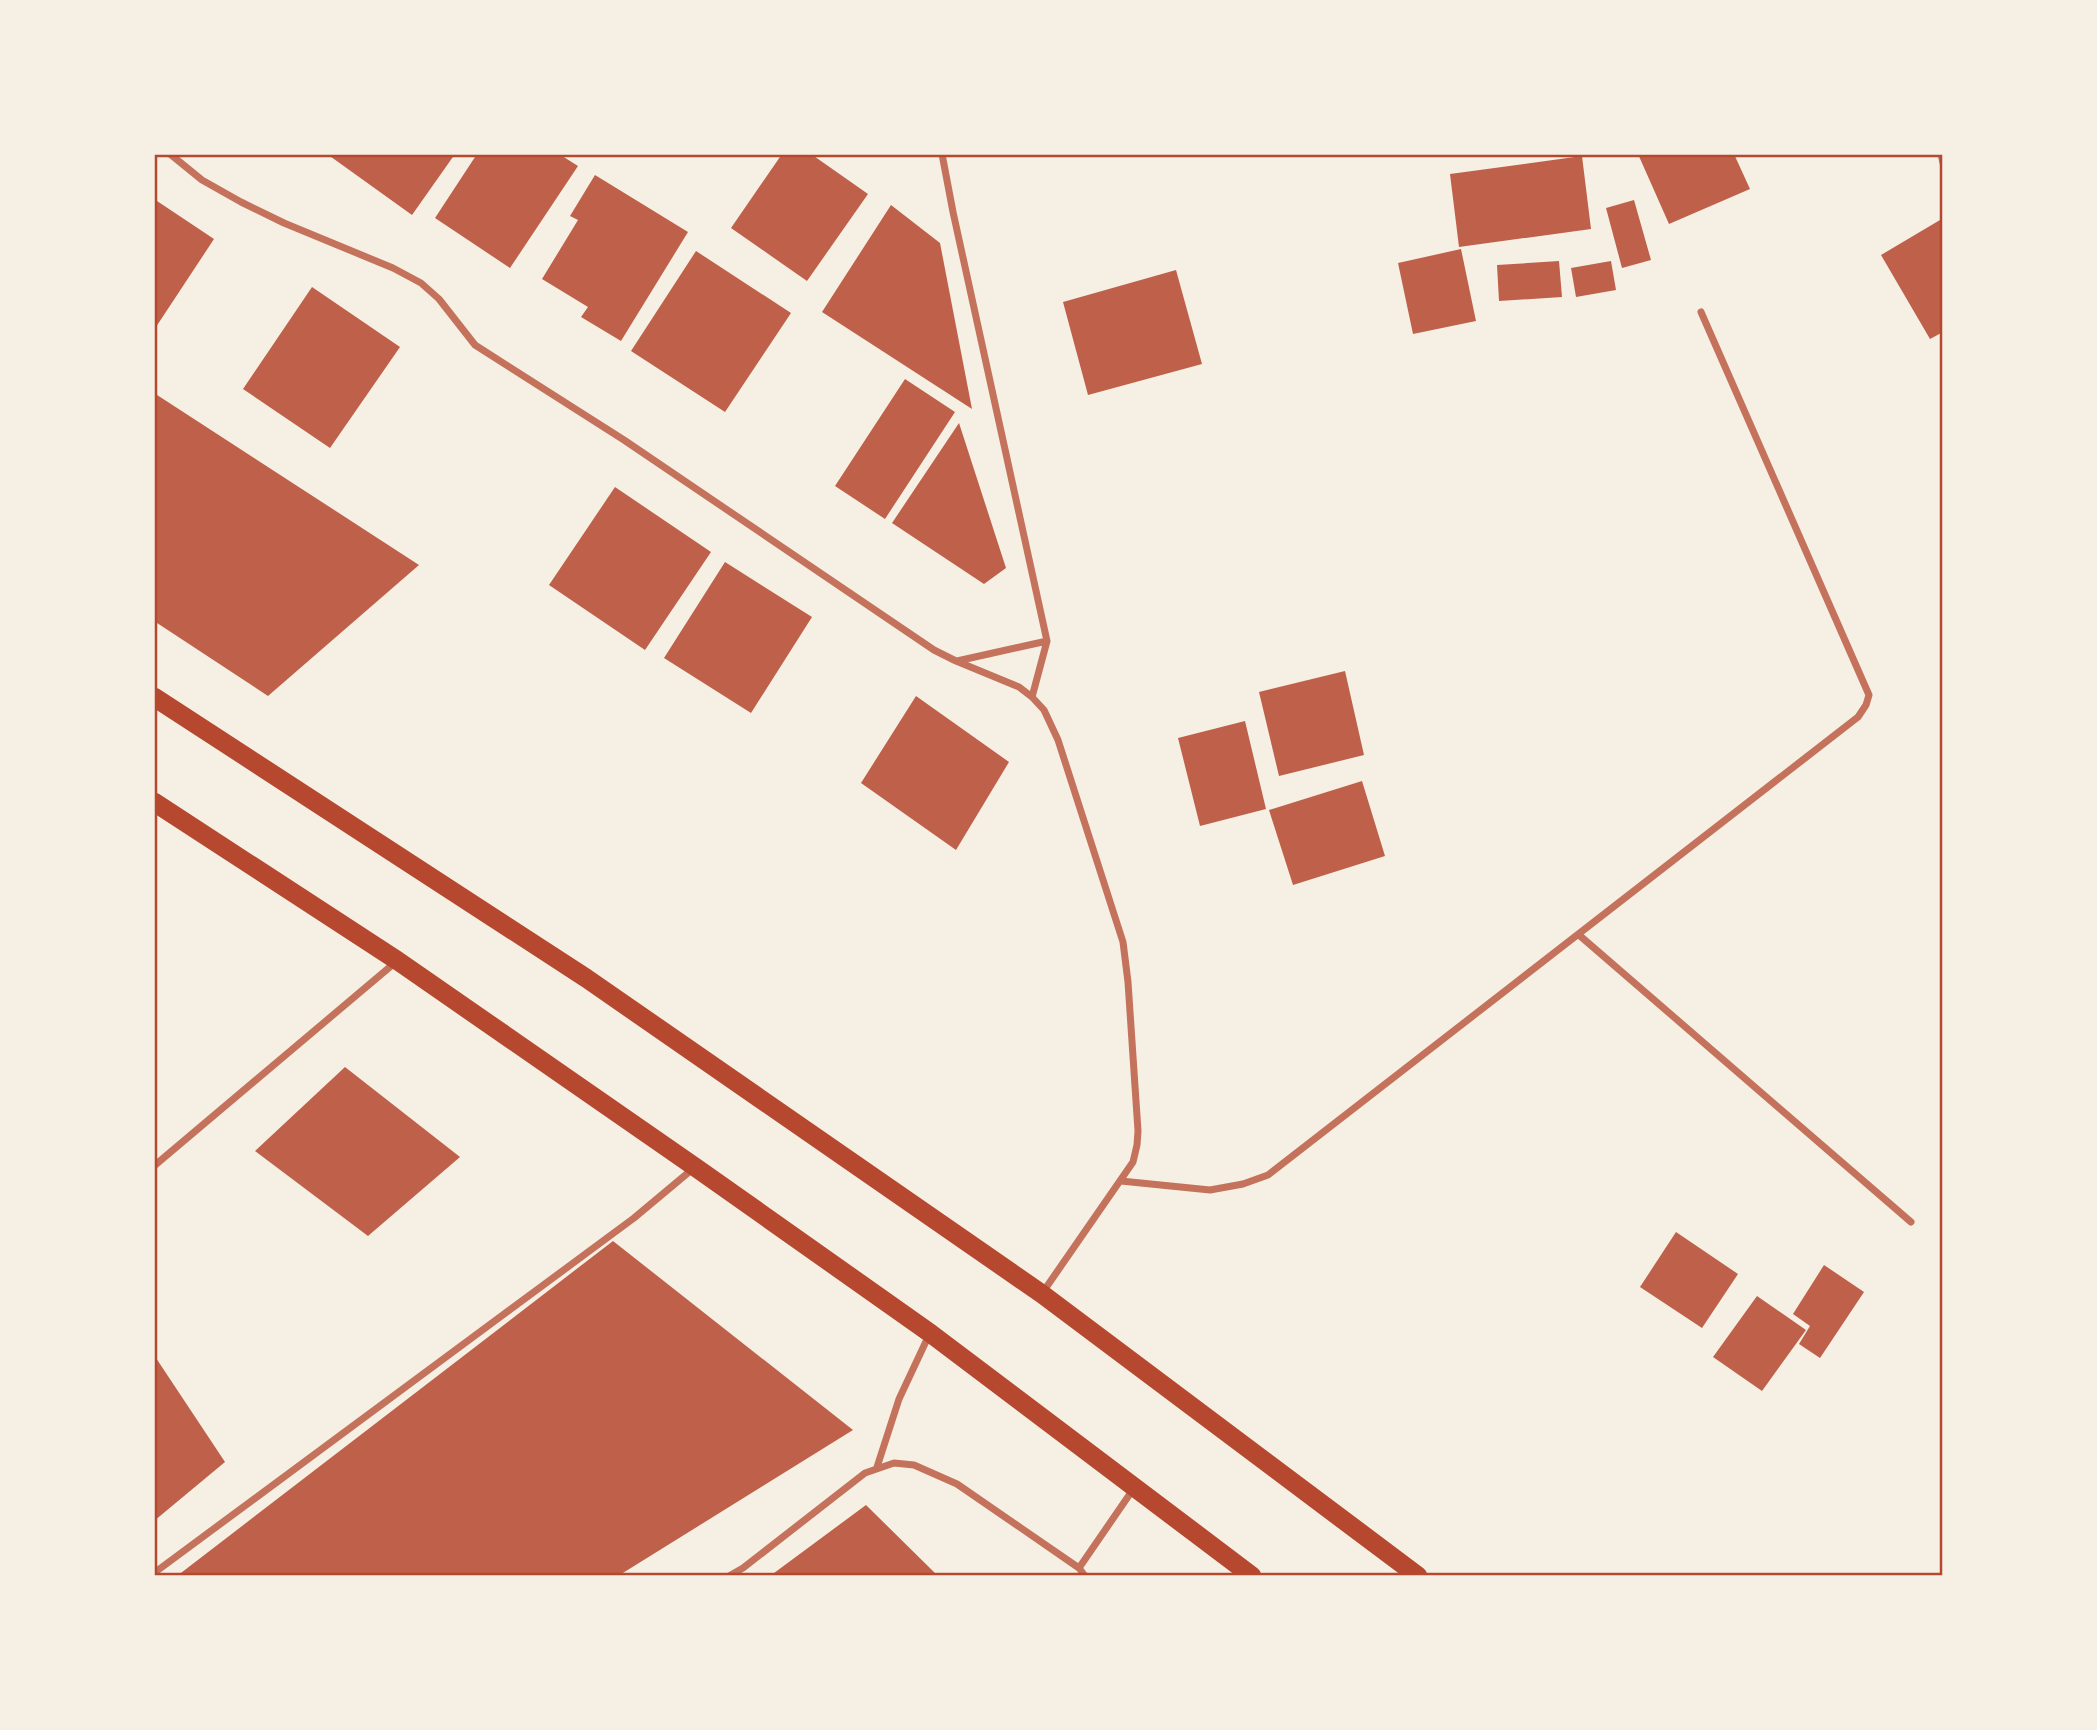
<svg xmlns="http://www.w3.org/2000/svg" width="2097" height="1730" viewBox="0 0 2097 1730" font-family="'Alegreya Sans',sans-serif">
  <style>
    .building { fill: #bf614a }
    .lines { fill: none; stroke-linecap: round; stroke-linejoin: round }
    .minor { stroke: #c5725c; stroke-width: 7 }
    .trunk { stroke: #b5482f; stroke-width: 19 }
    .neatline { fill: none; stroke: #b5482f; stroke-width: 2.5 }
  </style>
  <rect width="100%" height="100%" fill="#f6efe4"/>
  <path class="building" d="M327 154H455L412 215Z
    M477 154H559L578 166 510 268 435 218Z
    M782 154H811L868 194 807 281 731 228Z
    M1638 154H1734L1750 189 1669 224Z
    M1582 156 1591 229 1459 247 1450 174Z
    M595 175 688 232 621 341 581 317 588 307 542 279 578 220 570 216Z
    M154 199 214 239 154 330Z
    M1634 200 1651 260 1622 268 1606 208Z
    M891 205 940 243 972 409 822 312Z
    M1940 220 1943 226V332L1930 339 1881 255Z
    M1461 249 1476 321 1413 334 1398 263Z
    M696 251 791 313 725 412 631 351Z
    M1559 261 1562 297 1499 301 1497 265Z
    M1611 261 1616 290 1576 297 1571 268Z
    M1176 270 1202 364 1088 395 1063 302Z
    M312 287 400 347 330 448 243 389Z
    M905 379 955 412 885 519 835 486Z
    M154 393 419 565 268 696 154 621Z
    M959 423 1006 568 984 584 892 523Z
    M615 487 711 552 645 650 549 585Z
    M725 562 812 617 751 713 664 658Z
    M1345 671 1364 755 1279 776 1259 692Z
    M916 696 1009 762 956 850 861 783Z
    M1245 721 1266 809 1200 826 1178 738Z
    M1362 781 1385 856 1293 885 1269 810Z
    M345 1067 460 1157 368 1236 255 1151Z
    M1676 1232 1738 1274 1702 1328 1640 1287Z
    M613 1241 853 1430 618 1576H177Z
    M1824 1265 1864 1292 1820 1358 1799 1344 1810 1326 1793 1314Z
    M1757 1296 1806 1330 1762 1391 1713 1357Z
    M154 1355 225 1462 154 1521Z
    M866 1505 938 1576H770Z"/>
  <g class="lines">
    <path class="minor" d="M170 154 202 180 241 202 284 223 393 268 421 283 439 299 475 345 624 440 934 650 956 661 1019 687 1032 697 1044 710 1058 740 1123 942 1128 982 1138 1131 1137 1145 1133 1162 1043 1292
      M942 154 953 212 1047 641 1032 697
      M1941 154 1943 163
      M957 661 1047 641
      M1579 935 1911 1222
      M154 1166 397 961
      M1121 1181 1210 1190 1243 1184 1268 1175 1858 717 1866 705 1869 695 1701 312
      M877 1467 899 1399 929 1335
      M1079 1568 1134 1488
      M154 1573 634 1218 695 1167
      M729 1576 743 1568 865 1473 894 1463 914 1465 957 1484 1079 1568 1085 1576"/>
    <path class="trunk" d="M154 697 586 978 1042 1294 1418 1576
      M154 802 398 961 695 1167 930 1333 1252 1576"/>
  </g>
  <rect width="2097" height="1730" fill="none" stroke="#f6efe4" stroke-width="312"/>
  <rect x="156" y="156" width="1785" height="1418" class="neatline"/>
</svg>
